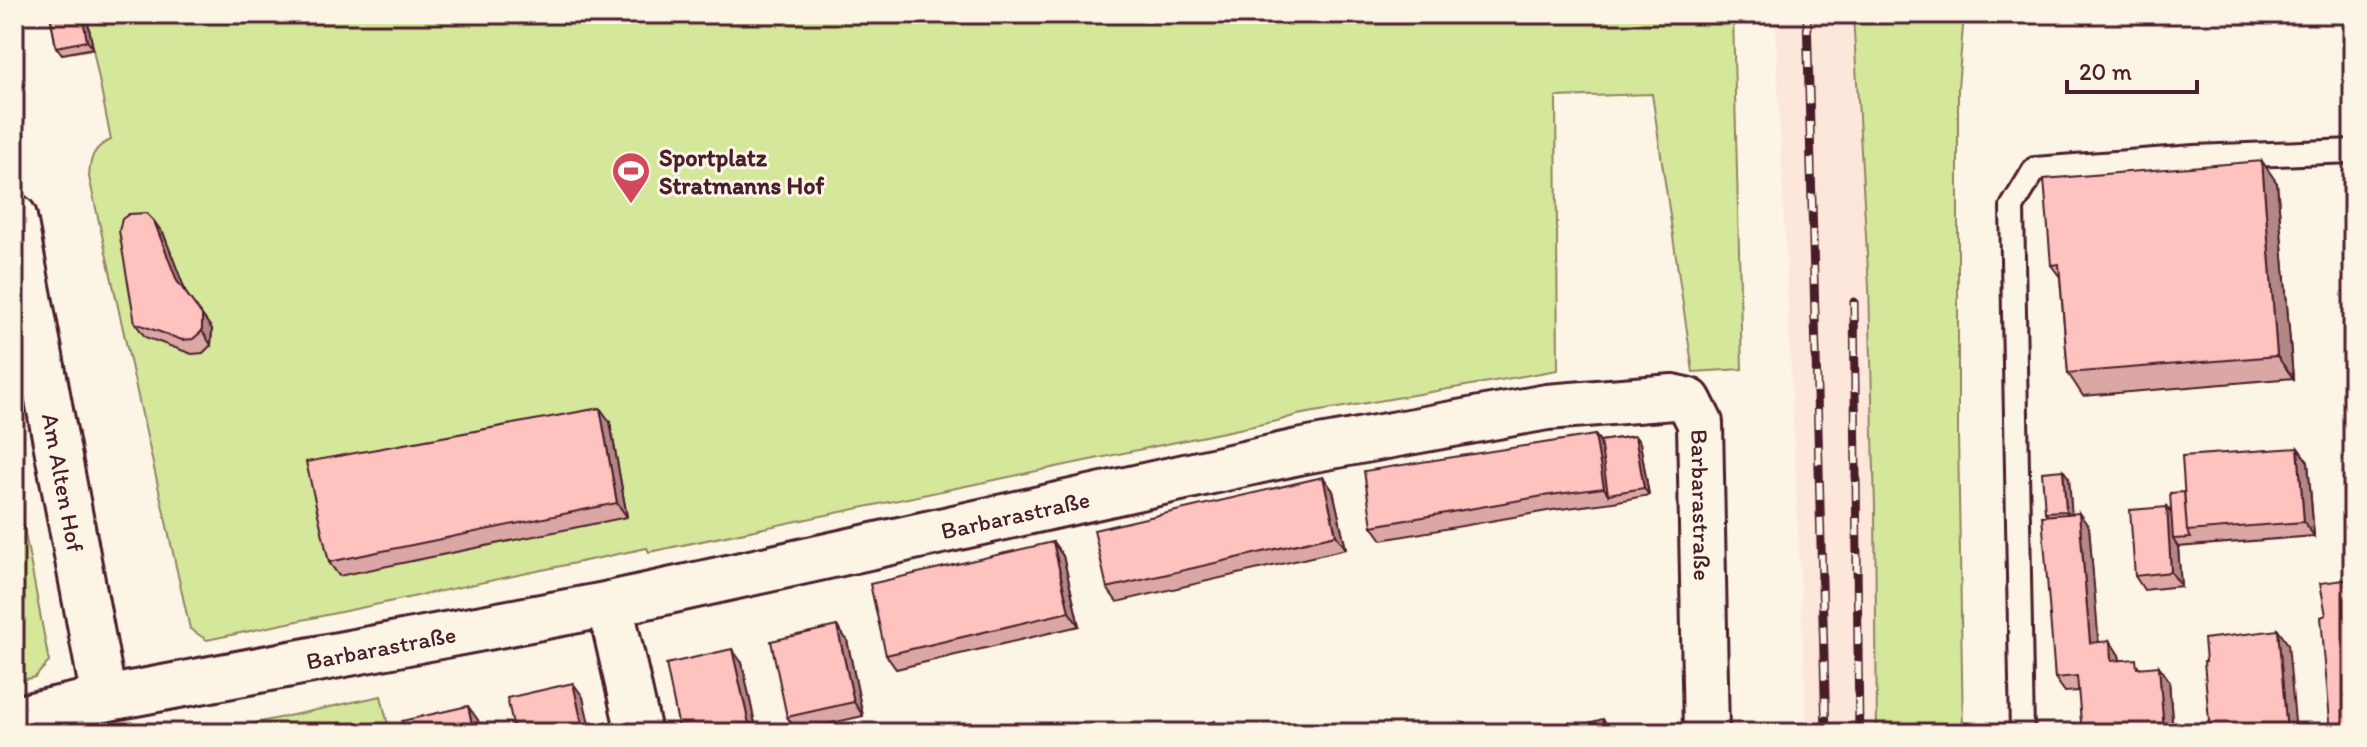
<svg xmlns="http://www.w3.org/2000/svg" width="2367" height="747" viewBox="0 0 2367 747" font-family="Itim,sans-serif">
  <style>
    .built { fill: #fde6da }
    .green { fill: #d5e79b; stroke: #908363; stroke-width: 2 }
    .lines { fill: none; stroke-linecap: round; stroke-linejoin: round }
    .service-casing { stroke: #4a1f2b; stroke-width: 28 }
    .minor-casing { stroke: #4a1f2b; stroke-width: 50 }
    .service { stroke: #fcf5e5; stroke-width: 22 }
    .minor { stroke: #fcf5e5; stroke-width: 44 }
    .rail-casing { stroke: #4a1f2b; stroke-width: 9 }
    .rail { stroke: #fcf5e5; stroke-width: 6; stroke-dasharray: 18; stroke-linecap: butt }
    .wall { fill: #daa7a4; stroke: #4a1f2b; stroke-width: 2 }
    .shaded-wall { fill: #b28886; stroke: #4a1f2b; stroke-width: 2 }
    .building { fill: #fec2bf; stroke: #4a1f2b; stroke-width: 2 }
    .labels { text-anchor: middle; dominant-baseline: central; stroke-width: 6; stroke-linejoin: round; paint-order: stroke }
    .poi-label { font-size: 24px; font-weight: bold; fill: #4a1f2b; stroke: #fcf5e5; text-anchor: start }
    .street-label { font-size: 24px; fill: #4a1f2b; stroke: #fcf5e5 }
  </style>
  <rect width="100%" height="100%" fill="#fcf5e5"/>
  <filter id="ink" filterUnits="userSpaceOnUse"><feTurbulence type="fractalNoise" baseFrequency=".0125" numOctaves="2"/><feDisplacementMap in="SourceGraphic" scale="16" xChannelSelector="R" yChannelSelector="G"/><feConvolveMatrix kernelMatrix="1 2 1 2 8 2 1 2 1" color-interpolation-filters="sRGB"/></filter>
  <g filter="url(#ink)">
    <path class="built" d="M1775 14H1853L1862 158 1875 508 1877 733H1807Z"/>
    <path class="green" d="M54 14H1733L1742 369 1693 372 1652 94 1556 97 1558 370 1297 415 1277 421 649 552 647 548 207 640 190 629 89 177C90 158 93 147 111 140L93 49 62 54Z
      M1853 14H1964L1958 88V435L1963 733H1877L1875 508 1869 288Z
      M14 474 49 662 35 677 14 682Z
      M381 696 390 733H209Z"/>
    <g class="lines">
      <defs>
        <path id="service" d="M2022 733 2012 207 2035 169 2195 157 2353 151"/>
        <g id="minor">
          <path id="s1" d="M14 217 104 699"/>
          <path d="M610 604 639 733"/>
          <path id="s2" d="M14 719 104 699 610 604 1298 452 1547 407 1673 397 1689 401 1700 423 1706 733"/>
        </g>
      </defs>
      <use href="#service" class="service-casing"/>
      <use href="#minor" class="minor-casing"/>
      <use href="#service" class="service"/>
      <use href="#minor" class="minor"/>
      <defs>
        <path id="rail" d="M1807 14 1826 733
          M1854 302 1859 733"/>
      </defs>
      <use href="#rail" class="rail-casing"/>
      <use href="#rail" class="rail"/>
    </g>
    <path class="wall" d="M50 14H86L93 48 62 54 56 47Z
      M2277 183 2293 378 2083 396 2068 373 2060 277 2051 265Z
      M164 235 186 293 212 329 211 345 203 353 192 354 145 337 135 323Z
      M610 422 627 517 339 576 329 562Z
      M1595 435 1600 441 1635 436 1640 443 1649 495 1613 502 1553 510 1382 540 1372 526Z
      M2298 448 2308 462 2314 536 2178 547 2181 586 2144 590 2135 576 2167 507 2171 513 2184 492Z
      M2063 470 2069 478 2071 514 2089 527 2098 642 2119 655 2120 660 2142 668 2169 680 2173 733H2082L2079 691 2065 692 2055 678 2048 516 2045 512Z
      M1323 477 1333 491 1346 549 1117 602 1107 588Z
      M1053 542 1063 556 1079 626 896 669 886 655Z
      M847 640 863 716 797 731 787 717Z
      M742 663 757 733H680Z"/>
    <path class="shaded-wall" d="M82 14H86L93 48 87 41Z
      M2262 161 2277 183 2293 378 2277 356Z
      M154 221 164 235 187 295 177 281Z
      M202 315 212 329 211 345 202 331Z
      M600 408 610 422 627 517 617 503Z
      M1595 435 1605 449 1608 494 1604 488Z
      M1635 436 1640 443 1649 495 1644 488Z
      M2298 448 2308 462 2314 536 2304 522Z
      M2063 470 2069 478 2072 518 2066 511Z
      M1323 477 1333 491 1346 549 1336 535Z
      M2167 507 2177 521 2173 539 2178 547 2181 586 2171 572Z
      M2079 513 2089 527 2100 657 2090 643Z
      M1053 542 1063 556 1079 626 1069 612Z
      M837 626 847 640 863 716 854 702Z
      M2278 630 2288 644 2296 733H2287Z
      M2110 641 2119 655 2121 675 2111 661Z
      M732 649 742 663 757 733H755L749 724Z
      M2159 666 2169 680 2173 733H2164Z
      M573 683 583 697 591 733H584Z
      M468 706 478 720 481 733H474Z
      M1603 719 1613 733H1607Z"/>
    <path class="building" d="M50 14H82L87 41 56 47Z
      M2262 161 2277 356 2068 373 2059 264 2051 265 2044 179Z
      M146 213 154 221 177 281 202 315V331L193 339 182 340 135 323 119 231 122 219 129 214Z
      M600 408 617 503 329 562 306 462Z
      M1595 435 1604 488 1543 496 1372 526 1364 471Z
      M1635 436 1644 488 1608 494 1600 441Z
      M2298 448 2304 522 2187 531 2182 456Z
      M2063 470 2066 511 2045 512 2042 472Z
      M1323 477 1336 535 1107 588 1094 530Z
      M2184 492 2187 531 2191 538 2173 539 2170 493Z
      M2167 507 2171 572 2135 576 2130 510Z
      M2079 513 2090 643 2110 641 2111 661 2136 659 2137 668 2159 666 2164 733H2082L2077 676 2055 678 2042 516Z
      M1053 542 1069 612 886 655 870 584Z
      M2353 579V733H2331L2321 617 2326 615 2320 583Z
      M837 626 854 702 787 717 771 641Z
      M2278 630 2287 733H2210L2204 661H2206L2204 639Z
      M732 649 749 724 710 733H680L666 664Z
      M573 683 584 733H515L507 698Z
      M468 706 474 733H405L402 721Z
      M1603 719 1607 733H1583L1581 725Z
      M1215 721 1219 733H1172Z"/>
  </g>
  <defs>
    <symbol id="stadium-pin" viewBox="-11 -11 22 30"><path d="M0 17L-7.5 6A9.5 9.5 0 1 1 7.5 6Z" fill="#d1495b" stroke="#fcf5e5"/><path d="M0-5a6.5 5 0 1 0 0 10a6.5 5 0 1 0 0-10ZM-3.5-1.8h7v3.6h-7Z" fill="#fff"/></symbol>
  </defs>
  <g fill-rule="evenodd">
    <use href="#stadium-pin" x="609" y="149" width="44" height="60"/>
  </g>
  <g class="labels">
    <g class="poi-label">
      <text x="659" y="157">Sportplatz<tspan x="659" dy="28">Stratmanns Hof</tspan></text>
    </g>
    <g class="street-label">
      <text stroke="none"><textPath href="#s1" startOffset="270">Am Alten Hof</textPath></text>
      <text stroke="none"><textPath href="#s2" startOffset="1814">Barbarastraße</textPath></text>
      <text stroke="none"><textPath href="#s2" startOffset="1022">Barbarastraße</textPath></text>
      <text stroke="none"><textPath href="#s2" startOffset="374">Barbarastraße</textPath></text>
    </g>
  </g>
  <rect width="2367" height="747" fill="none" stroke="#fcf5e5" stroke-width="48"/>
  <rect x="24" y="24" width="2319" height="699" fill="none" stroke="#4a1f2b" stroke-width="3" filter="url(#ink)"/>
  <path d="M2067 80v12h130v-12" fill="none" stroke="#4a1f2b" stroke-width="4"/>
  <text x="2079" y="80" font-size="24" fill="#4a1f2b" stroke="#fcf5e5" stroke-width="6" paint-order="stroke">20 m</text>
</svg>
